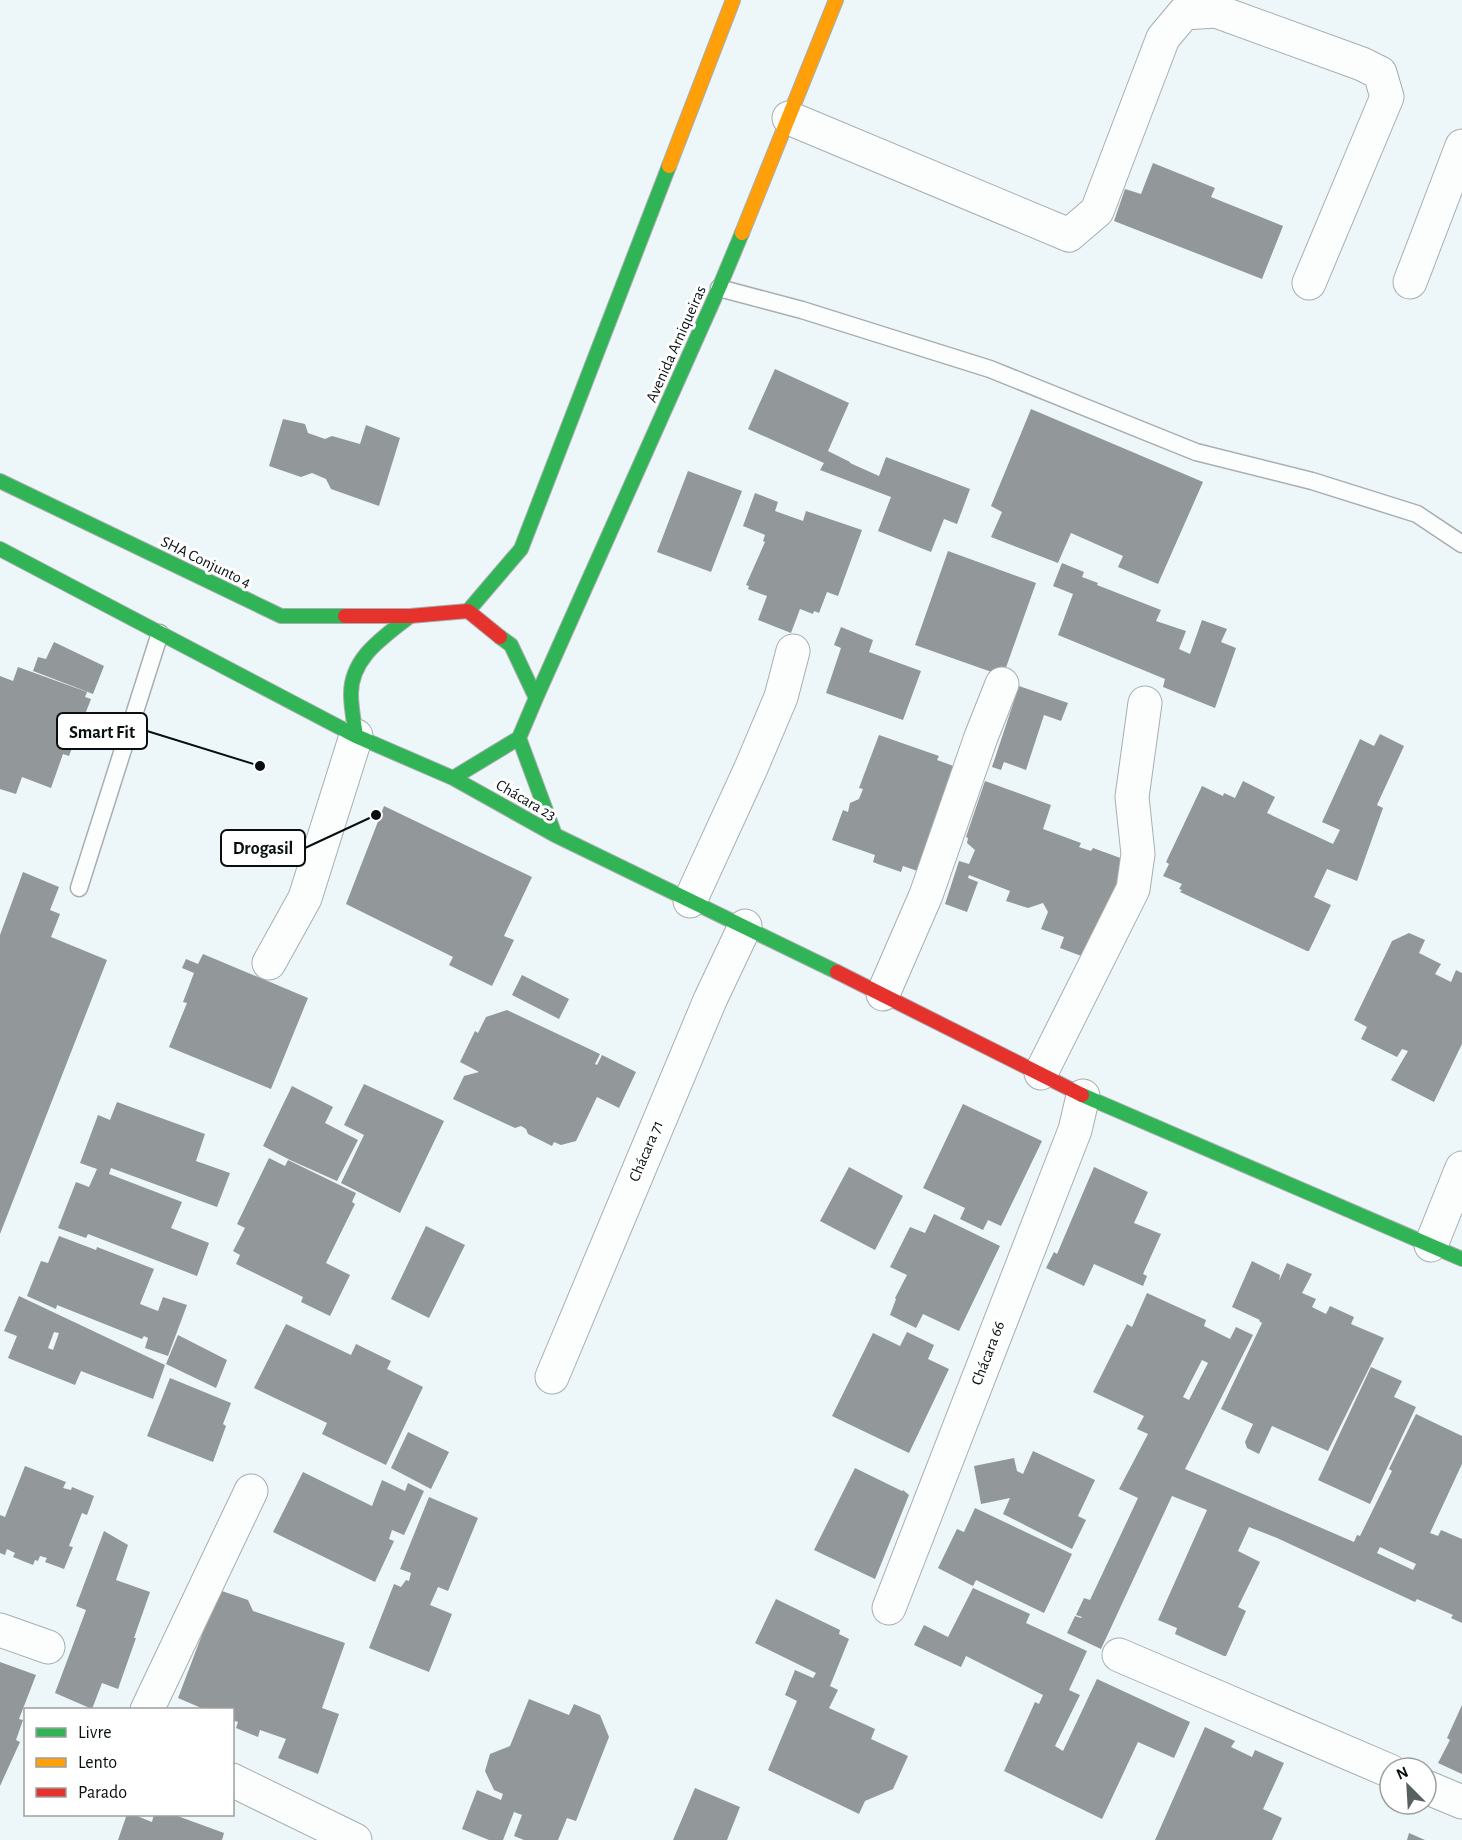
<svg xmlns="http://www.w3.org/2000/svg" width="1462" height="1840" viewBox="0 0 1462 1840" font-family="'Alegreya Sans',sans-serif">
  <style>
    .building { fill: #929899; fill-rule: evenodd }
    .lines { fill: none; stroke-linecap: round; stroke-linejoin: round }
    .lane-casing { stroke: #a8aeb0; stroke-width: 19 }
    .street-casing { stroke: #a8aeb0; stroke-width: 35 }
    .fast-casing { stroke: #a8aeb0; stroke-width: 16 }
    .slow-casing { stroke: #a8aeb0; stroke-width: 16 }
    .jam-casing { stroke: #a8aeb0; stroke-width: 16 }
    .lane { stroke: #fcfefe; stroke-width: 16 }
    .street { stroke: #fcfefe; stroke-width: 33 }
    .fast { stroke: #30b455; stroke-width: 14 }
    .slow { stroke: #ff9f0a; stroke-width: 14 }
    .jam { stroke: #e5322d; stroke-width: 14 }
    .labels { text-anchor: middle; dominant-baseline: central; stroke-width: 6; stroke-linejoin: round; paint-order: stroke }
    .street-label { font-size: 16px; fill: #090f10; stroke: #fff }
    .leader { fill: none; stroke: #090f10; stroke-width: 2 }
    .callout-dot { fill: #090f10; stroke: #fff; stroke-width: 2 }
    .callout { fill: #fff; stroke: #090f10; stroke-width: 2 }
    .callout-label { font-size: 18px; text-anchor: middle; font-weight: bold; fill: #090f10 }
  </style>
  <rect width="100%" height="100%" fill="#edf6f8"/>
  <path class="building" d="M1153 163 1215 188 1211 197 1283 226 1262 279 1114 221 1125 189 1141 194Z
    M775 369 849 403 828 451 850 462V463L879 476 886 457 970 489 957 524 944 519 931 552 878 531 891 497 820 470 824 463 748 429Z
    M1031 409 1203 482 1158 584 1118 567 1123 556 1071 533 1058 563 991 537 1002 512 991 506Z
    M283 419 305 424 308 433 325 439 332 436 360 444 366 425 400 438 379 506 331 489 326 479 312 473 301 477 269 466Z
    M688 471 742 491 711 572 657 552Z
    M755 493 778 502 775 511 803 521 806 511 862 530 838 596 827 592 819 613 814 611 813 614 800 609 791 633 758 620 767 596 748 589 749 586 746 585 765 542 763 541 765 535 743 526Z
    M948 551 1036 583 1003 676 915 645Z
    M1062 563 1084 572 1082 577 1098 583 1097 585 1161 610 1156 621 1186 631 1179 649 1190 654 1202 620 1227 629 1221 642 1236 648 1215 708 1163 687 1165 679 1058 635 1073 594 1053 586Z
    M841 627 873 640 869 652 921 671 903 720 826 693 841 648 834 645Z
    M54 642 104 666 93 694 33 671 38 657 46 659Z
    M18 667 87 692 85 697 91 699 69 756 63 754 51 788 22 777 16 794 0 789V676L13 681Z
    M1019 686 1068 703 1061 721 1044 715 1026 770 1004 762 1001 770 992 767Z
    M1380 734 1404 746 1377 805 1383 808 1357 881 1327 869 1314 897 1331 905 1309 951H1307L1180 892 1182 890 1179 889 1182 884 1163 876 1169 864 1166 862 1202 786 1223 796 1224 793 1235 798 1243 781 1275 797 1267 813 1333 844 1340 830 1322 822 1360 739 1374 746Z
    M879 735 939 756 937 760 959 768 926 874 903 866 901 872 878 864 873 862 875 855 832 840 843 810 848 812 850 803 859 799 863 789 859 788Z
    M985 781 1051 805 1043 829 1081 843 1079 847 1091 851 1093 848 1137 864 1092 960 1060 948 1064 937 1041 929 1048 912 1043 903 1028 908 1006 901 1010 891 969 875 968 878 978 882 967 912 945 904 959 861 969 864 975 850 967 843 968 838 966 837Z
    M384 806 532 877 504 936 514 940 492 986 449 965 453 957 346 904Z
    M23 872 59 887 50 910 60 914 51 937 107 960 0 1234V935Z
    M1409 933 1425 940 1419 953 1441 964 1435 974 1451 982 1456 970 1462 973V1044L1434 1102 1391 1080 1408 1051 1402 1049 1397 1057 1361 1039 1367 1027 1354 1020 1392 941Z
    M203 954 308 998 271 1089 169 1047 187 1003 183 1002 194 973 182 968 186 959 198 964Z
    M522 975 569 999 559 1019 512 995Z
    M507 1010 600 1054 595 1064 597 1065 602 1055 636 1072 619 1108 597 1097 576 1141 561 1145 554 1142 552 1146 528 1134 526 1129 521 1126 515 1128 453 1099 464 1076 479 1072 460 1062 475 1031 478 1033 486 1017Z
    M364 1084 444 1121 400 1213 341 1183 364 1135 344 1125Z
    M292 1086 333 1107 325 1123 358 1140 337 1181 290 1160 263 1146Z
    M117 1102 205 1134 196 1161 230 1173 217 1207 111 1168 109 1174 182 1202 171 1228 209 1243 197 1276 88 1234 86 1238 58 1228 76 1182 89 1187 97 1169 80 1163 98 1115 110 1120Z
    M963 1104 1042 1141 1001 1226 988 1220 983 1230 960 1219 965 1208 923 1188Z
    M269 1158 285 1166 288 1160 356 1193 352 1202 355 1204 326 1263 350 1275 330 1316 301 1302 303 1297 236 1264 240 1255 233 1251 245 1228 237 1224Z
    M849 1167 903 1196 875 1250 820 1221Z
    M1094 1167 1148 1192 1134 1223 1161 1234 1143 1274 1147 1276 1143 1286 1094 1264 1084 1286 1046 1268 1054 1252 1057 1254Z
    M934 1214 1000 1246 959 1331 923 1314 916 1328 890 1315 896 1299 895 1298 907 1275 890 1267 910 1227 925 1233Z
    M426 1226 465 1245 429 1318 391 1299Z
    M59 1236 96 1250 97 1247 154 1269 140 1304 158 1311 163 1297 187 1305 168 1356 145 1348 148 1338 144 1336 142 1339 57 1305 56 1309 27 1296 41 1261 48 1263Z
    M1252 1261 1280 1275 1279 1281 1287 1263 1312 1274 1302 1293 1316 1299 1312 1307 1326 1314 1330 1306 1354 1317 1351 1324 1384 1338 1328 1451 1272 1426 1259 1454 1247 1448 1245 1442 1253 1424 1221 1409 1262 1323 1259 1321 1260 1320 1232 1307Z
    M1147 1293 1206 1320 1204 1326 1230 1339 1236 1327 1253 1335 1185 1469 1354 1542 1357 1535 1360 1536 1392 1471 1389 1469 1416 1414 1462 1436V1464L1430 1533 1438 1536 1441 1530 1462 1539V1623L1451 1618 1453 1615 1417 1599 1415 1602 1277 1538 1249 1527 1238 1551 1260 1562 1238 1607 1246 1611 1226 1656H1224L1175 1634 1177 1628 1158 1620 1207 1510 1172 1496 1101 1649 1067 1633 1075 1616 1081 1618 1082 1617 1076 1615 1084 1598 1090 1600 1138 1498 1119 1489 1148 1434 1137 1429 1144 1416 1093 1392 1127 1324 1132 1327ZM1202 1360 1208 1363 1189 1400 1183 1397ZM1380 1547 1416 1564 1413 1570 1377 1553Z
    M19 1296 165 1365 153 1399 81 1371 75 1385 8 1358 17 1336 4 1331ZM54 1332 59 1333 53 1350 48 1348Z
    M286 1324 351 1355 356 1344 391 1361 387 1369 423 1387 386 1465 322 1434 327 1423 254 1388Z
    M907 1332 934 1345 928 1359 949 1369 909 1453 832 1416 873 1333 900 1346Z
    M178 1335 227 1360 216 1388 166 1364Z
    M1371 1367 1402 1381 1394 1397 1416 1407 1370 1504 1318 1480Z
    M170 1378 231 1403 223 1424 226 1426 213 1462 147 1436Z
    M408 1432 449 1452 431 1489 391 1468Z
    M1033 1451 1095 1480 1078 1516 1086 1520 1072 1549 1003 1514 1010 1498 981 1504 974 1466 1014 1458 1017 1471 1023 1474Z
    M25 1466 66 1482 63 1488 71 1490 72 1487 94 1496 87 1515 82 1513 69 1546 73 1547 64 1569 45 1562 47 1558 40 1556 38 1561 35 1560 33 1565 13 1557 15 1553 7 1549 5 1555 0 1553V1515L5 1517Z
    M855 1468 902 1491 903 1490 909 1495 875 1579 814 1550Z
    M303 1472 372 1506 382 1480 405 1491 408 1483 424 1491 404 1535 392 1530 389 1539 394 1541 375 1582 273 1532Z
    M429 1497 478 1518 448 1591 438 1587 430 1605 452 1614 429 1672 369 1648 394 1584 401 1587 406 1580 409 1581 411 1573 400 1569Z
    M975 1508 1072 1554 1044 1613 976 1580 973 1586 938 1568 956 1531 957 1529 964 1532Z
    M104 1531 128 1545 116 1580 150 1592 134 1638H136L118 1689 102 1683 92 1709 55 1693 86 1610 76 1606Z
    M973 1588 1030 1614 1026 1623 1087 1651 1069 1690 1080 1695 1055 1746 1063 1751 1097 1679 1190 1722 1174 1758 1138 1742 1102 1819 1004 1771 1035 1702 1039 1704 1043 1695 966 1656 961 1667 914 1645 924 1625 948 1637Z
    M219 1590 248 1600 253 1611 345 1643 322 1708 339 1714 318 1774 278 1758 286 1739 260 1730 258 1737 236 1728 238 1722 232 1720V1710H206L178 1698Z
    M776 1599 840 1630 839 1634 849 1639 830 1686 838 1690 829 1708 875 1729 871 1739 908 1756 893 1789 865 1801 859 1814 768 1770 797 1701 785 1695 795 1670 813 1678 816 1673 755 1643Z
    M0 1662 36 1675 19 1719 23 1720 16 1740 20 1742 0 1786Z
    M529 1699 569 1715 574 1704 600 1715 609 1737 576 1821 567 1818 558 1840H524L514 1836 522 1815 514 1812 503 1840H489L462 1829 477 1790 501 1800 503 1794 494 1790 485 1771 490 1754 510 1746Z
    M1462 1705V1774L1438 1763 1450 1740 1447 1738Z
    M1205 1727 1235 1741 1231 1747 1252 1757 1255 1750 1284 1763 1263 1809 1282 1818 1272 1840H1155Z
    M695 1788 740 1807 727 1840H673Z
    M127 1814H132L152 1822 154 1814H172L224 1833 222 1840H118Z
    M1409 1833 1425 1840H1407Z"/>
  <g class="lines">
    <defs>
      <path id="lane" d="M719 288 802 310 990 369 1196 452 1312 481 1417 514 1462 544
        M79 888 160 633"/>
      <path id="street" d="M789 118 1069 235 1097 211 1163 38 1184 13 1216 11 1362 64 1380 73 1387 97 1309 283
        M1410 282 1462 146
        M690 901 751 768 781 697 793 651
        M269 963 305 898 356 736
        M883 994 926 895 981 737 1002 684
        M1041 1073 1133 889 1138 854 1132 797 1145 703
        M1431 1245 1462 1168
        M552 1377 710 1000 745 926
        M889 1608 1075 1130 1083 1096
        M0 1630 48 1647
        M1119 1655 1390 1771
        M147 1710 251 1491
        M232 1780 355 1840
        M1426 1787 1462 1802"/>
      <path id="fast" d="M0 481 281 616H345
        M0 549 356 736
        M468 611 521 549 669 166
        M410 616C384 637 351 657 351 694 351 708 354 722 356 736L453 778 519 738 536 698 511 645 500 637
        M536 698 719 288 742 233
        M519 738 555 835
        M453 778 555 835 837 972
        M1082 1095 1462 1259"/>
      <path id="slow" d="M669 166 733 0
        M742 233 836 0"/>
      <path id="jam" d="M345 616H410L468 611 500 637
        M837 972 1082 1095"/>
    </defs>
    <use href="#lane" class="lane-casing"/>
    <use href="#street" class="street-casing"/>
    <use href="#fast" class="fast-casing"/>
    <use href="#slow" class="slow-casing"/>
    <use href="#jam" class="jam-casing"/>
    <use href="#lane" class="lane"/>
    <use href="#street" class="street"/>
    <use href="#fast" class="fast"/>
    <use href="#slow" class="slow"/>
    <use href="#jam" class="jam"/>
  </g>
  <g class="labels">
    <g class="street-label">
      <text transform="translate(676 344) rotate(-66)">Avenida Arniqueiras</text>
      <text transform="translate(206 562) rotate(26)">SHA Conjunto 4</text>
      <text transform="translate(526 800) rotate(30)">Chácara 23</text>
      <text transform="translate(646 1151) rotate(-67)">Chácara 71</text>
      <text transform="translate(988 1353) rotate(-69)">Chácara 66</text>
    </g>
  </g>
  <path class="leader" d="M260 766L147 731M376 815L305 848"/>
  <g class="callout-dot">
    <circle cx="260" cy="766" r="6"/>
    <circle cx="376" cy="815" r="6"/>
  </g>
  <g class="callout">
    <rect x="57" y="713" width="90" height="36" rx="6"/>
    <rect x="221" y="830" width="84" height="36" rx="6"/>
  </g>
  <g class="callout-label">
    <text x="102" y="738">Smart Fit</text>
    <text x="263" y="854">Drogasil</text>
  </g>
  <rect x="24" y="1708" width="210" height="108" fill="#ffffff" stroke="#9d9f9f" stroke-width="1.5"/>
  <rect x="36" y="1728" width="30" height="9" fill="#30b455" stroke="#9d9f9f" stroke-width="1.5"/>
  <text x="78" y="1738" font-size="18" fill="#090f10">Livre</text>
  <rect x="36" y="1758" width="30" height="9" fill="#ff9f0a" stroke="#9d9f9f" stroke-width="1.5"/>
  <text x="78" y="1768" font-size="18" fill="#090f10">Lento</text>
  <rect x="36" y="1788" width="30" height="9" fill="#e5322d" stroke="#9d9f9f" stroke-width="1.5"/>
  <text x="78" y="1798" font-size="18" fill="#090f10">Parado</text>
  <g transform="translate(1408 1786) rotate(336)"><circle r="28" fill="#ffffff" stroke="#9d9f9f" stroke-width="1.5"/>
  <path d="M0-4.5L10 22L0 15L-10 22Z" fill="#596061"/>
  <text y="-9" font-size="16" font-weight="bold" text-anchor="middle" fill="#090f10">N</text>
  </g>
</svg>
